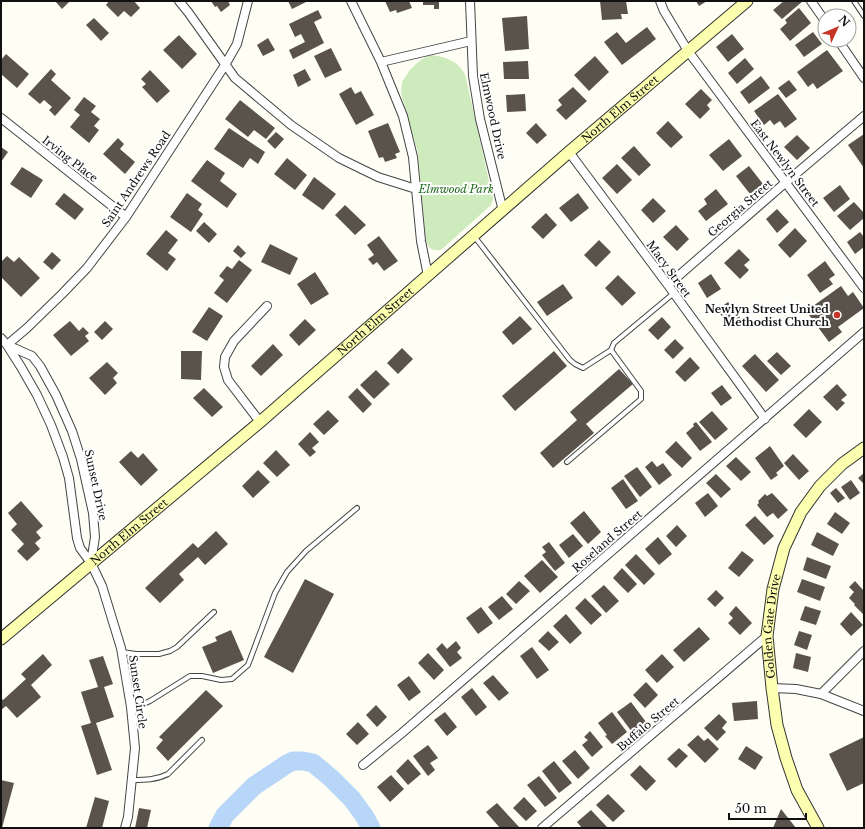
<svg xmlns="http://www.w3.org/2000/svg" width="865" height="829" viewBox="0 0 865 829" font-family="'Libre Baskerville',serif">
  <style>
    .green { fill: #cdebbc }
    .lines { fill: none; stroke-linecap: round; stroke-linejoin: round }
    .river { stroke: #b7d6f8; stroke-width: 19 }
    .building { fill: #5a534c }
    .lane-casing { stroke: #444; stroke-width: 6 }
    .street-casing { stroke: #444; stroke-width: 10 }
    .secondary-casing { stroke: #333; stroke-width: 13 }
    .lane { stroke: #fff; stroke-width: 4 }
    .street { stroke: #fff; stroke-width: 8 }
    .secondary { stroke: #fcffaf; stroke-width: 11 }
    .poi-dot { fill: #c53424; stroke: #fff; stroke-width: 1.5 }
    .labels { text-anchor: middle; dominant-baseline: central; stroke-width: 4; stroke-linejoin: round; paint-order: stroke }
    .street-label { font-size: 11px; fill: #111; stroke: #fff }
    .park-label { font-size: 11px; font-style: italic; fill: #236b1e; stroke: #fff }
    .poi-label { font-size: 11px; font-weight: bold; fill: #111; stroke: #fff; text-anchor: end }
  </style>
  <rect width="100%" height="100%" fill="#fffef4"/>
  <path class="green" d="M429 55C444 56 457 60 465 74L493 199 491 205 441 250C432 251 429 249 426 241L418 153 401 93 402 82 410 70 418 62Z"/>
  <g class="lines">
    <path class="river" d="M218 828 225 815 254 786 287 764 293 761H303L313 763 331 778 352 799 365 817 371 828"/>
  </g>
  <path class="building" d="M55 1H70L62 9Z
    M109 1H134L140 8 131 17 124 11 118 17 106 5Z
    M211 1H228L230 5 221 12 217 6 215 7Z
    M288 1H308L292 9Z
    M385 1H409L412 8 397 13 396 10 390 12Z
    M423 1H439V9H434V5H423Z
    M600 1H626L628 14H621L622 19 602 20Z
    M696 1H707L699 6Z
    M784 1H803L782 19 773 10Z
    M799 8 811 23 790 41 780 29 787 23 785 20Z
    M318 10 322 18 314 22 324 43 293 59 289 50 305 42 301 34 295 37 289 24Z
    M527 16 529 49 505 51 502 18Z
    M94 18 109 33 101 41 86 25Z
    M647 27 656 39 622 65 604 42 617 32 626 43Z
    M813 32 822 44 804 57 795 45Z
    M732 34 744 49 728 62 716 47Z
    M179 35 197 54 182 69 163 50Z
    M268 38 275 50 263 56 257 45Z
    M331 48 342 70 325 78 314 56Z
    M827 50 843 71 817 89 813 83 808 87 797 72Z
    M6 54 29 74 17 88 1 74V60Z
    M595 56 609 72 589 91 574 75Z
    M745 58 754 69 737 84 728 73Z
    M528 61 529 79H504L503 62Z
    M51 69 56 74 51 80 71 98 55 116 49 110 52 107 44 100 40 104 28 94Z
    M305 69 311 80 298 87 293 75Z
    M150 70 170 91 157 103 142 87 146 84 141 79Z
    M761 76 770 88 749 104 740 92Z
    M789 80 797 90 786 98 778 88Z
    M351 87 355 94 361 91 374 115 356 125 339 94Z
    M573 87 587 101 566 120 556 110 562 105 558 100Z
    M701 89 712 100 707 105 710 109 700 119 685 104Z
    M525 94 526 111 507 112 506 95Z
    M778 94 797 119 785 128 780 121 774 125 770 120 764 125 754 111Z
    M84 97 96 106 91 112 100 119 94 126 99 130 89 143 70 127 80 115 74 110Z
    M240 100 275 128 266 139 254 130 248 137 225 119Z
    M668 121 683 137 671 148 656 133Z
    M388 123 400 152 395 154 397 158 385 162 383 157 379 158 368 131Z
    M536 123 547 135 537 144 526 133Z
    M229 128 265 152 258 164 250 158 243 168 214 149Z
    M276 132 284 139 275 149 267 141Z
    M864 134V168L848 145Z
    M797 135 810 148 797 160 784 147Z
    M118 138 124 144 120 149 135 162 125 174 103 154Z
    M729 139 742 156 723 171 709 155Z
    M634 146 651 165 639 176 621 158Z
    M1 147 8 152 1 162Z
    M287 158 307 175 295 190 274 174Z
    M207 160 225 173 220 181 237 194 227 208 191 181Z
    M617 164 632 180 617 194 602 178Z
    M749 166 763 184 750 194 736 176Z
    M22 167 43 180 31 198 10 184Z
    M314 177 336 194 323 210 302 195Z
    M840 185 850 199 834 212 823 198Z
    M716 189 728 204 706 221 698 211 707 204 704 199Z
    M64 193 84 209 75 220 55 204Z
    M187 193 202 204 198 210 203 214 191 232 170 217Z
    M578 193 589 208 571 222 559 208Z
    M653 198 666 211 653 223 641 210Z
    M854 202 864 213V218L850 230 837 216Z
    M345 205 366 225 355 235 335 215Z
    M777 209 789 222 777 233 766 219Z
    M546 213 557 225 543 239 531 227Z
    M204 222 217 234 209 243 196 231Z
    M676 225 689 239 677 251 663 237Z
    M795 228 807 241 790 258 778 245Z
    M166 230 178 240 168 253 176 259 167 271 146 254Z
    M860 232 864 237V247L855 254 847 242Z
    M379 236 398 261 384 271 377 262 373 265 368 259 374 255 367 245Z
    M599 240 611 252 596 267 584 255Z
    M270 244 298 258 290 275 261 262Z
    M238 245 246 253 241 258 233 251Z
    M739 249 750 260 744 265 749 270 740 279 724 263Z
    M52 252 61 260 52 270 43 262Z
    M7 256 14 262 19 257 40 278 21 297 1 277V262Z
    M239 260 252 270 227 303 214 293 224 280 219 276 227 266 232 269Z
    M825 261 835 275 829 279 833 284 820 293 807 275Z
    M315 272 329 294 311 305 297 284Z
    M711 274 721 289 707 298 698 283Z
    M618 275 636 293 622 306 605 288Z
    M563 284 573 298 547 316 537 302Z
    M841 286 848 296 853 292 864 308 838 327 842 332 829 342 806 311Z
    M728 302 741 319 730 327 717 310Z
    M209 307 223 316 207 341 192 332Z
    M520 316 532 329 513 345 502 332Z
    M662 317 671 327 658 340 648 330Z
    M305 319 316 330 299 346 289 335Z
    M70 321 79 331 83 327 89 333 85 336 89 341 71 356 53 335Z
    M105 321 113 329 102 340 94 332Z
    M675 339 684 348 673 359 664 350Z
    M273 344 283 355 261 376 251 366Z
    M402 348 413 359 398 374 387 363Z
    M181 351H202L201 380 181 379Z
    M554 351 567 366 515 411 502 396Z
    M777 352 791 366 781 375 767 361Z
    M755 354 779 380 766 392 742 366Z
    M690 357 700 368 685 382 675 372Z
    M107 362 118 373 113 378 117 383 105 395 89 378Z
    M619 369 633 384 586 424 594 433 553 468 540 453 577 420 570 412Z
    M376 370 390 384 374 399 360 385Z
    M837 384 847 395 841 400 845 403 837 411 823 397Z
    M722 385 732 398 721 406 711 393Z
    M204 388 223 407 212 417 193 398Z
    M357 388 372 404 363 413 348 397Z
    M809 409 822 422 806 438 793 425Z
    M328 410 339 421 324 435 313 424Z
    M712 411 728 429 715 440 699 422Z
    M696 422 712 442 700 451 686 433 694 426 693 424Z
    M310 432 319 442 312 448 316 452 310 457 298 444Z
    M676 441 692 458 682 468 665 452Z
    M770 446 784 466 776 473 778 475 771 480 755 458Z
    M276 450 290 465 277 477 263 463Z
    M131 451 138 458 143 453 158 470 141 486 119 462Z
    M793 454 809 471 799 480 784 463Z
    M736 457 751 472 741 481 726 466Z
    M652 461 657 467 663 463 672 475 659 485 645 467Z
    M637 467 652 487 640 497 624 476Z
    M258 470 270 482 253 498 242 486Z
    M864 473V484L858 478Z
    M716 474 731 489 721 498 706 483Z
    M623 479 638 501 626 509 611 488Z
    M851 480 860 493 850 500 841 487Z
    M836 488 845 498 838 503 830 493Z
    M708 493 718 506 705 517 695 503Z
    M772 493 788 510 778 519 773 513 767 517 757 505 759 503 758 501 765 494 767 496Z
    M21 501 43 526 36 532 41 538 35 543 40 549 27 561 17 551 24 544 11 530 17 524 8 513Z
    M584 511 601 532 588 544 570 523Z
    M835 512 850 523 842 534 827 524Z
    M755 516 774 536 764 545 745 525Z
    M677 525 687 536 676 547 666 536Z
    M216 531 228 544 205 565 198 557 179 574 184 580 160 603 145 588 193 543 198 548Z
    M817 532 839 544 833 556 811 545Z
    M573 534 583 546 569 558 559 545Z
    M658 537 672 554 659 565 645 549Z
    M549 542 565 563 555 571 542 555 546 552 542 547Z
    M742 551 754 560 739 577 728 568Z
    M636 554 655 574 644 585 625 565Z
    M807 557 831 566 826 579 803 570Z
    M542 560 558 577 540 593 524 576Z
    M622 568 637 584 628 593 613 578Z
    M305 579 334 594 293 673 264 657Z
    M802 579 825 587 820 601 797 592Z
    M519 581 530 591 516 604 506 594Z
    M855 581 864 591V615L854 605 855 604 849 598 854 592 849 587Z
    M604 585 619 601 606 613 591 596Z
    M716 590 724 598 715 607 707 599Z
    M502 596 513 609 499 620 488 607Z
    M585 598 602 615 591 625 575 608Z
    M736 606 752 623 740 635 728 623 733 618 729 614Z
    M805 606 821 611 816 625 800 620Z
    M481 607 493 623 478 634 466 618Z
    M851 612 863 625 851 636 840 624Z
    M566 614 582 633 570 644 553 626Z
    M699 627 710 639 684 662 673 650Z
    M231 630 244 660 213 673 202 647 217 641 215 637Z
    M548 631 559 642 549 651 538 641Z
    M799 631 812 635 807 650 794 645Z
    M456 641 461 648 457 652 462 658 450 667 436 649 442 643 447 649Z
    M532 647 549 670 537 679 520 656Z
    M428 653 444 670 434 680 418 663Z
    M796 653 811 657 808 672 793 668Z
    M43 654 52 665 31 685 41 697 17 718 6 706 1 710V698L3 700 26 679 21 674Z
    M662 654 674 667 657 683 645 670Z
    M103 656 113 684 104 687 114 717 96 723 112 770 97 775 81 726 91 723 81 692 98 687 89 660Z
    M493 675 509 693 499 701 483 683Z
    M409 676 421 692 409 701 397 685Z
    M646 682 658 695 645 708 633 695Z
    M472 688 487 707 476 716 461 697Z
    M206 690 223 706 168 761 156 748 163 740 159 737Z
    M757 701 758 719 734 721 732 703Z
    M631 702 646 722 632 732 617 712Z
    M376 705 387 717 377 727 366 715Z
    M445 712 457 727 447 736 434 720Z
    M612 712 627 732 612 744 605 736 607 735 598 723Z
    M719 714 727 722 722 728 726 732 717 741 704 728Z
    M358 722 369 734 357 745 346 734Z
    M590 731 603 747 592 757 582 745 588 740 584 737Z
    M698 735 704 741 708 738 719 749 705 763 687 745Z
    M864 737V783L847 791 829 754Z
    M428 745 438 758 430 763 435 770 428 776 413 756Z
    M746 746 763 757 755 770 738 759Z
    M679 748 688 756 676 768 667 759Z
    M575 750 590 768 578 779 562 761Z
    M408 759 421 774 408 785 396 771Z
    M554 761 572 783 559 793 542 771Z
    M640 765 656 781 646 791 630 775Z
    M391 775 404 789 390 802 377 787Z
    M539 776 557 798 545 807 527 785Z
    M1 780 14 783 2 828H1Z
    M608 794 625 811 613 822 596 805Z
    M95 797 109 801 102 828H86Z
    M524 797 537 811 526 821 513 808Z
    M497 803 520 828H500L486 812Z
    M139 808 151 810 147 828H135Z
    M781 809 796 828H773Z
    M591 810 607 827 606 828H582L577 822Z"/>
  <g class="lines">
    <defs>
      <path id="lane" d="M854 1 864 16
        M474 236 570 360 575 364 583 368 611 350
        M567 462 641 399V391L611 350 614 343 674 293
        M122 652 136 654H159L170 651 177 647 214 612
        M131 710 150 701 190 676H202L221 680 232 679 248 665 275 593 287 572 306 551 357 508
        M132 780C145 780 156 780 168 774L202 740"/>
      <path id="street" d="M179 1 188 12 235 78 291 125 339 158 378 177 416 189
        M351 1 381 62 403 116 413 157 421 241 428 276
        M470 1 473 76 480 119 503 211
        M660 1 664 11 688 51 864 288
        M811 1 825 21
        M838 40 864 78
        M381 62 471 41
        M1 118 126 217
        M569 152 668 285 765 419
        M668 285 785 183 864 116
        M1 338 7 345 21 367 37 395 51 425 63 457 69 478 77 538 80 548 91 563 102 586 121 648 131 707 135 748 128 817 125 828
        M7 345 27 328 62 294 87 268 126 217 225 65 237 44 248 1
        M7 345 32 356 40 366 56 395 72 431 81 459 93 513 95 537 91 563
        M260 422 228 380 224 367 225 357 234 341 267 306
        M772 688 796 689 821 694 864 711
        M821 694 864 651
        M363 765 402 733 864 332
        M542 828 767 636"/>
      <g id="secondary">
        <path id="s1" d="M1 639 260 422 569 152 747 1"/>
        <path id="s2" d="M818 828 797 790 786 758 777 725 772 688 767 636 773 589 784 548 801 512 820 486 842 464 864 448"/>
      </g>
    </defs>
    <use href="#lane" class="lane-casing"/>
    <use href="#street" class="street-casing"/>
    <use href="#secondary" class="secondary-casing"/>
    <use href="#lane" class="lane"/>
    <use href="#street" class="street"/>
    <use href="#secondary" class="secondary"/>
  </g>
  <circle class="poi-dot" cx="837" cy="315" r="4"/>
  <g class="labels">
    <g class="street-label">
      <text stroke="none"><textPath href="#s1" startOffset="815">North Elm Street</textPath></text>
      <text transform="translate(493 116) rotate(78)">Elmwood Drive</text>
      <text transform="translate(70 159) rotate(38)">Irving Place</text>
      <text transform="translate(785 163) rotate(53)">East Newlyn Street</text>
      <text transform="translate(136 179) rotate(-56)">Saint Andrews Road</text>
      <text transform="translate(740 208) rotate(-41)">Georgia Street</text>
      <text transform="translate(669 269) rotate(54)">Macy Street</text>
      <text stroke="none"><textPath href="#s1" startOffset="491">North Elm Street</textPath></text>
      <text transform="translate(96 485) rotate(78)">Sunset Drive</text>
      <text stroke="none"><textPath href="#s1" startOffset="167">North Elm Street</textPath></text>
      <text transform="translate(607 541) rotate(-41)">Roseland Street</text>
      <text stroke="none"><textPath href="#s2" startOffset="211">Golden Gate Drive</textPath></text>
      <text transform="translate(138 692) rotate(82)">Sunset Circle</text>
      <text transform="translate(648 724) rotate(-40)">Buffalo Street</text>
    </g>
    <g class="park-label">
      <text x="456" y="189">Elmwood Park</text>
    </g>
    <g class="poi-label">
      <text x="829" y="309">Newlyn Street United<tspan x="829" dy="13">Methodist Church</tspan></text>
    </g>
  </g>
  <rect width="865" height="829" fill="none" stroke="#111111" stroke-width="4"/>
  <g transform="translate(837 28) rotate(46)"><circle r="19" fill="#ffffff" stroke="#a0a0a0"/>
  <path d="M0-3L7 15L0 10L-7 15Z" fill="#c53424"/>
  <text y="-6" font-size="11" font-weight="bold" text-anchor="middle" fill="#111111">N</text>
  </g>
  <path d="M729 813v6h77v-6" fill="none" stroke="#111111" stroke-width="2"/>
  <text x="735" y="813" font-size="12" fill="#111111" stroke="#ffffff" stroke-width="3" paint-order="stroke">50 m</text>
</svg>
